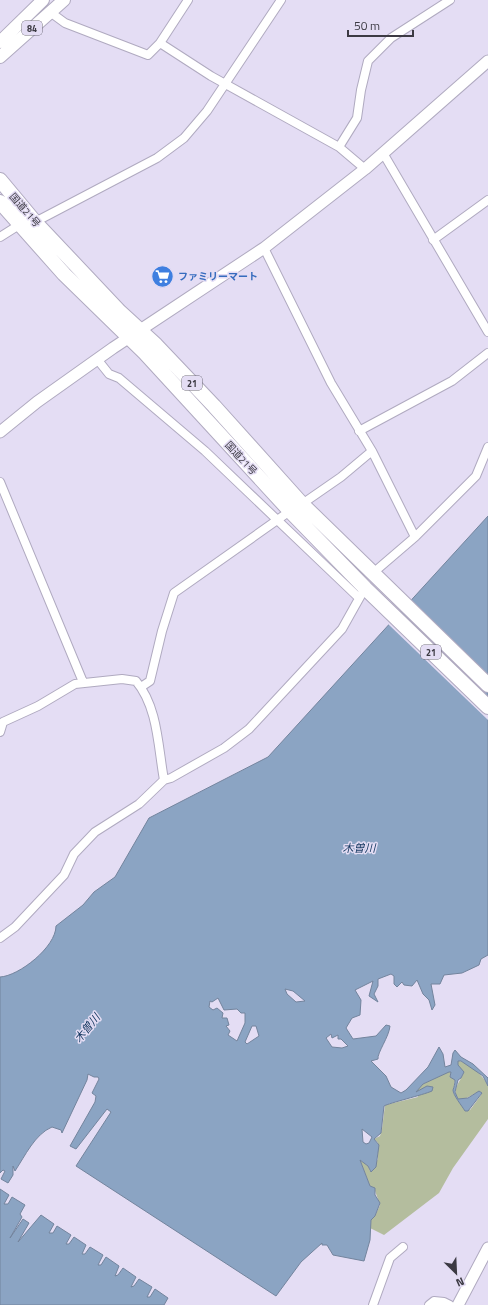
<svg xmlns="http://www.w3.org/2000/svg" width="488" height="1305" viewBox="0 0 488 1305" font-family="'Titillium Web','Noto Sans JP',sans-serif">
  <style>
    .green { fill: #b4bd9e }
    .water { fill: #8ba4c3; stroke: #73849d; fill-rule: evenodd }
    .pier { fill: #e4ddf4 }
    .lines { fill: none; stroke-linecap: round; stroke-linejoin: round }
    .street-casing { stroke: #b0aac0; stroke-width: 10 }
    .secondary-casing { stroke: #b0aac0; stroke-width: 13 }
    .primary-casing { stroke: #b0aac0; stroke-width: 14 }
    .highway-casing { stroke: #b0aac0; stroke-width: 16 }
    .street { stroke: #fff; stroke-width: 8 }
    .secondary { stroke: #fff; stroke-width: 11 }
    .primary { stroke: #fff; stroke-width: 12 }
    .highway { stroke: #fff; stroke-width: 14 }
    .labels { text-anchor: middle; dominant-baseline: central; stroke-width: 3; stroke-linejoin: round; paint-order: stroke }
    .shield { fill: #e4ddf4; stroke: #6e6b78; stroke-width: 1 }
    .shield-label { font-size: 9px; font-weight: bold; fill: #3c3a43 }
    .street-label { font-size: 10px; fill: #3c3a43; stroke: #e4ddf4 }
    .shop-label { font-size: 10px; font-weight: bold; fill: #366cbe; stroke: #e4ddf4; text-anchor: start }
    .water-label { font-size: 11px; font-style: italic; fill: #13365f; stroke: #e4ddf4 }
  </style>
  <rect width="100%" height="100%" fill="#e4ddf4"/>
  <path class="green" d="M458 1061C469 1062 484 1076 488 1086V1119L453 1168 439 1193 384 1235 370 1228 371 1220 375 1216 380 1205 374 1188 370 1186 360 1160 368 1166 370 1171 378 1159V1143L374 1139 380 1136 382 1129 385 1105 418 1097 416 1091 423 1084 447 1072H451L450 1076 455 1080 453 1092 457 1099 470 1110 481 1095V1092C473 1092 467 1101 458 1099 452 1089 460 1082 463 1074L457 1063Z"/>
  <path class="water" d="M488 516V955L481 959 479 965 462 973 444 975 440 984H431L435 1005 432 1010 429 1000 423 994 417 980 412 986 404 985 402 982 397 987 394 984V976L391 974 378 979V986L374 994 378 1002 369 996 373 981 355 990 361 1000 360 1015 352 1018 346 1028 353 1039 376 1036 386 1025 390 1026C389 1037 377 1053 378 1059L371 1061 386 1076 391 1087 401 1093 406 1090 428 1067 439 1047 443 1054 445 1067 451 1065 453 1053 455 1050 461 1057 473 1064 488 1078V1086L483 1076 461 1061H458V1065L464 1072 461 1078 458 1080 455 1092 458 1099 468 1098 479 1091 482 1093 468 1111H465C462 1106 453 1095 453 1090 454 1087 455 1084 455 1080L450 1077 451 1072H449L423 1084 416 1092 427 1086 433 1087 432 1091C423 1095 389 1103 384 1106L381 1133 374 1139 379 1145 376 1167 371 1172 368 1166 360 1160 370 1186 375 1188V1195L380 1203 375 1216 371 1220 370 1240 364 1261 333 1255 327 1245H322V1243L301 1262 276 1296 76 1166 111 1112 107 1109 76 1149 70 1146 95 1102 96 1096 92 1093 99 1079 98 1077H94L88 1074 87 1080 62 1133 61 1130 52 1127C35 1134 25 1156 15 1171L13 1166V1175L8 1183 1 1179 5 1171 3 1170 0 1173V977C19 976 56 947 56 926L83 905 94 892 115 877 149 818 268 757ZM285 989 293 991 305 1001 296 1002 287 994ZM218 998 224 1010 237 1009 241 1013H245V1023L237 1041 228 1035 230 1031 226 1026 229 1025 227 1018H222L223 1013 217 1008 213 1010 209 1007 210 1001 212 1002ZM252 1026H256L259 1036 247 1044 245 1042ZM331 1034 332 1038 338 1035V1039H341L348 1046 342 1048 332 1047 326 1038ZM362 1129 372 1137 369 1143 366 1144 363 1142Z
    M0 1189 9 1195 4 1204H8L12 1197 25 1205 20 1214 22 1217 10 1238 23 1219 29 1223 18 1242 41 1215 54 1224 49 1233H53L57 1226 71 1235 66 1244H69L74 1237 86 1245 82 1254H85L90 1247 103 1255 98 1265H101L106 1257 119 1266 115 1276 118 1275 123 1268 136 1277 131 1287 134 1286 139 1279 152 1287 147 1297H150L155 1289 168 1298 164 1305H0Z"/>
  <path class="pier" d="M398 612 488 698V720L387 623Z"/>
  <g class="lines">
    <defs>
      <path id="street" d="M50 12 65 23 148 55 160 43 188 0
        M160 43 211 76 339 147 365 169
        M339 147 357 118 361 90 368 61 391 38 450 0
        M383 153 488 332
        M35 222 157 158 184 138 207 111 281 0
        M0 237 19 225
        M433 240 488 200
        M264 248 331 383 372 451 415 537
        M97 359 109 374 119 378 205 451 358 597
        M359 431 452 381 488 353
        M0 482 83 682
        M302 504 341 477 372 451
        M373 573 415 537 476 476 488 447
        M141 687 150 681 162 631 174 593 290 511
        M0 732 3 722 38 706 75 684 122 679 136 681C158 707 158 747 164 780
        M0 938 15 927 64 875 74 854 95 832 139 804 164 780 171 778 224 748 249 729 342 629 365 588
        M373 1305 390 1258 403 1247
        M429 1305 434 1301 444 1302 450 1305"/>
      <path id="secondary" d="M0 432 37 402 113 348 264 248 365 169 488 61
        M458 1305 488 1248"/>
      <path id="primary" d="M0 42 43 0
        M0 57 64 0"/>
      <path id="highway" d="M0 180 35 222 120 312 156 345 214 406 302 504 488 685
        M0 202 64 274 145 353 290 511 365 588 488 707"/>
    </defs>
    <use href="#street" class="street-casing"/>
    <use href="#secondary" class="secondary-casing"/>
    <use href="#primary" class="primary-casing"/>
    <use href="#highway" class="highway-casing"/>
    <use href="#street" class="street"/>
    <use href="#secondary" class="secondary"/>
    <use href="#primary" class="primary"/>
    <use href="#highway" class="highway"/>
  </g>
  <defs>
    <symbol id="supermarket-disc" viewBox="-11 -11 22 22"><circle r="9.5" fill="#3f7fe0" stroke="#e4ddf4"/><path d="M-6-5.5h2.5l.6 2H6L4.5 2H-2.5L-4.4-4H-6ZM-1.5 3.2a1.3 1.3 0 1 0 .1 0ZM3 3.2a1.3 1.3 0 1 0 .1 0Z" fill="#fff"/></symbol>
  </defs>
  <g fill-rule="evenodd">
    <use href="#supermarket-disc" x="150" y="264" width="25" height="25"/>
  </g>
  <g class="labels">
    <g class="shield">
      <rect x="22" y="21" width="20" height="14" rx="3"/>
      <rect x="182" y="376" width="20" height="14" rx="3"/>
      <rect x="421" y="645" width="20" height="14" rx="3"/>
    </g>
    <g class="shield-label">
      <text x="32" y="28">84</text>
      <text x="192" y="383">21</text>
      <text x="431" y="652">21</text>
    </g>
    <g class="street-label">
      <text transform="translate(25 210) rotate(49)">国道21号</text>
      <text transform="translate(241 458) rotate(47)">国道21号</text>
    </g>
    <g class="shop-label">
      <text x="178" y="276">ファミリーマート</text>
    </g>
    <g class="water-label">
      <text x="359" y="848">木曽川</text>
      <text transform="translate(87 1028) rotate(-50)">木曽川</text>
    </g>
  </g>
  <g transform="translate(456 1273) rotate(156)" stroke="#e4ddf4" stroke-width="3" paint-order="stroke">
  <path d="M0-3L7 15L0 10L-7 15Z" fill="#3c3a43"/>
  <text y="-6" font-size="11" font-weight="bold" text-anchor="middle" fill="#3c3a43">N</text>
  </g>
  <path d="M348 30v6h65v-6" fill="none" stroke="#3c3a43" stroke-width="2"/>
  <text x="354" y="30" font-size="12" fill="#3c3a43" stroke="#e4ddf4" stroke-width="3" paint-order="stroke">50 m</text>
</svg>
